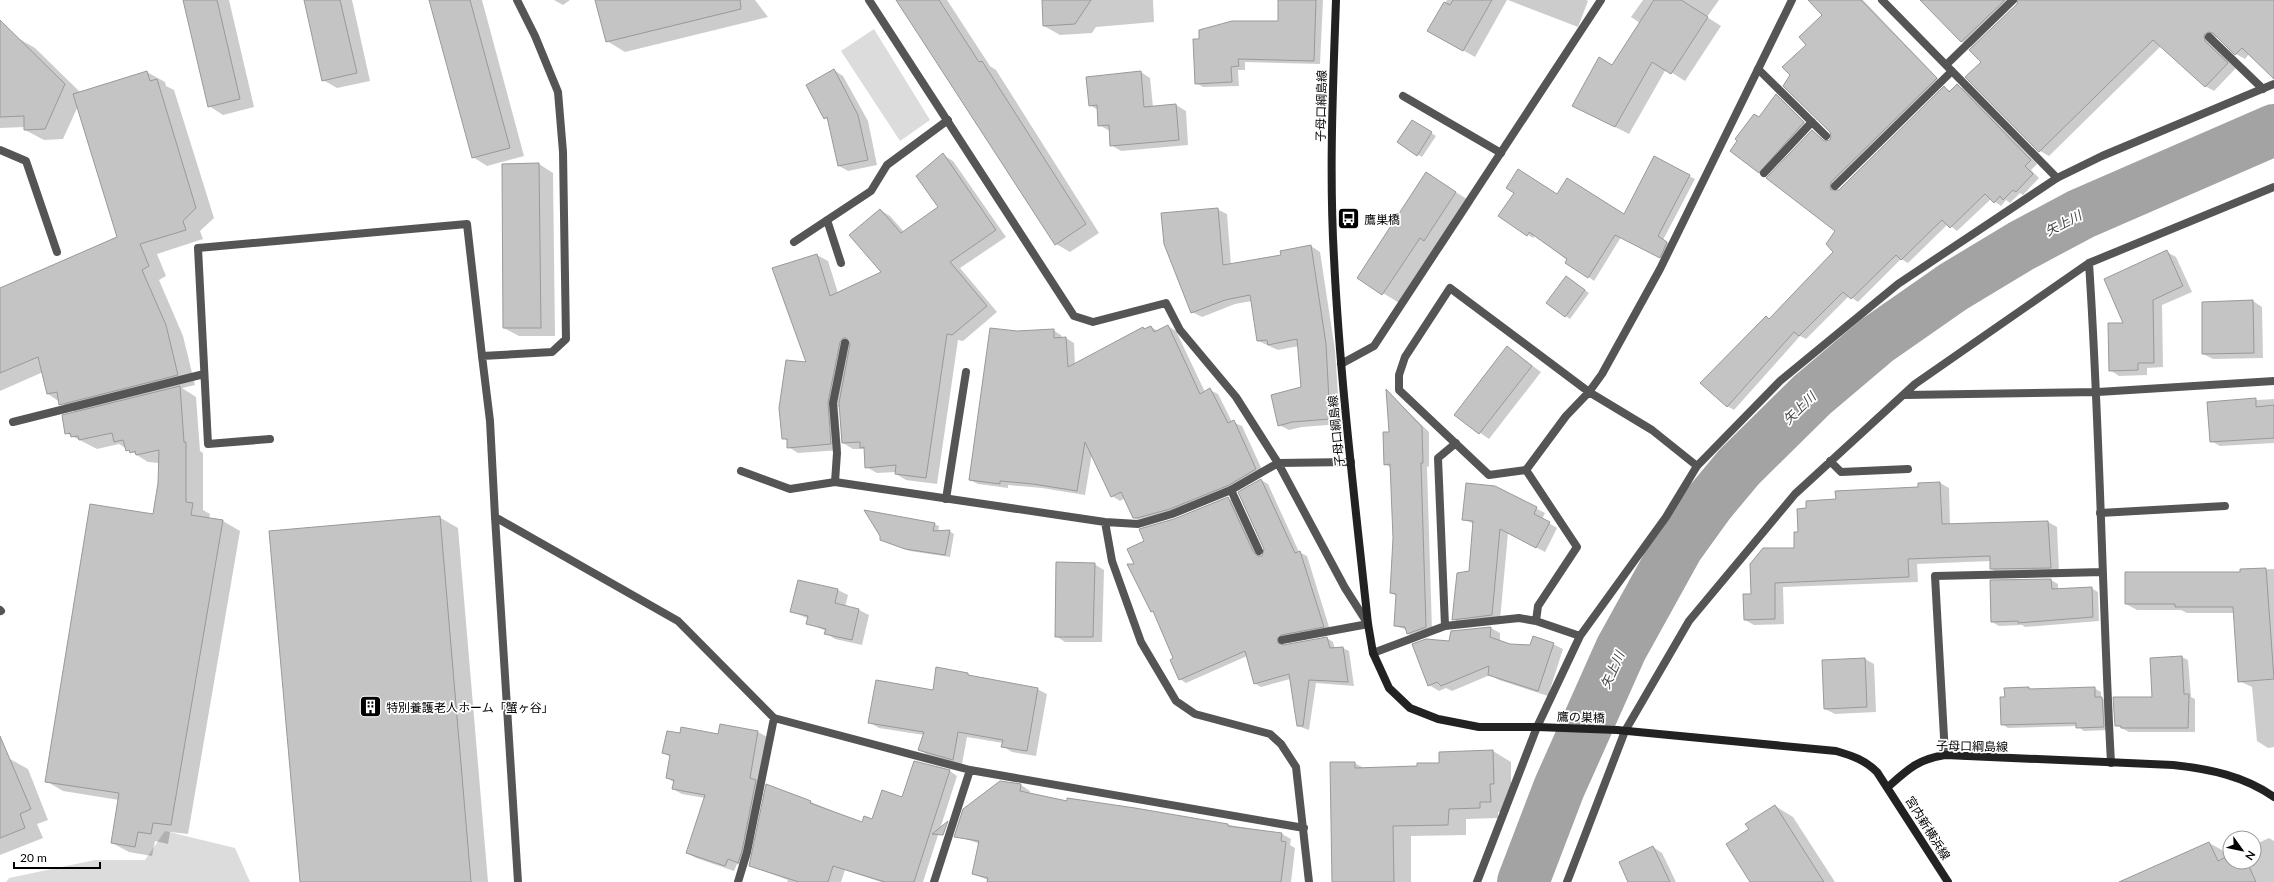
<svg xmlns="http://www.w3.org/2000/svg" width="2274" height="882" viewBox="0 0 2274 882" font-family="Lato,'Noto Sans JP',sans-serif">
  <style>
    .green { fill: #dcdcdc }
    .shadow { fill: #0003 }
    .lines { fill: none; stroke-linecap: round; stroke-linejoin: round }
    .river { stroke: #a3a3a3; stroke-width: 52 }
    .building { fill: #c4c4c4; stroke: #999 }
    .lane { stroke: #555; stroke-width: 8 }
    .street { stroke: #555; stroke-width: 8 }
    .secondary { stroke: #222; stroke-width: 8 }
    .labels { text-anchor: middle; dominant-baseline: central; stroke-width: 3.5; stroke-linejoin: round; paint-order: stroke }
    .street-label { font-size: 12px; fill: #000; stroke: #fff }
    .poi-label { font-size: 12px; fill: #000; stroke: #fff; text-anchor: start }
    .water-label { font-size: 13px; font-style: italic; fill: #444; stroke: #fff }
  </style>
  <rect width="100%" height="100%" fill="#fff"/>
  <path class="green" d="M874 29 930 120 900 141 841 51Z
    M165 831 235 848 250 882H6L9 878 95 860H145Z"/>
  <path class="shadow" d="M184 0H229L254 107 223 115 209 106Z
    M305 0H352L370 81 337 88 323 80Z
    M430 0H482L524 156 487 166 473 157Z
    M554 0H570L563 5Z
    M596 0H755L768 17 625 52 607 41Z
    M898 0H947L990 66 996 70 1099 233 1070 252 1056 244Z
    M1043 0H1153L1154 22 1096 27 1092 33 1060 35 1044 26Z
    M1279 0H1323L1320 64 1245 62V70H1238L1239 86 1203 87 1196 83 1200 40 1279 22Z
    M1447 0H1507L1475 57 1429 31Z
    M1508 0H1586L1588 1 1578 27Z
    M1643 0H1719L1707 17 1721 26 1685 81 1666 69 1629 134 1574 106 1612 66 1640 23 1631 17Z
    M1825 0H1863L1942 83 1837 186 1836 191H1839L1944 88 1951 91 1957 85 1964 89 2037 164 2031 170 2039 178 2023 195 2020 193 2010 203 2006 200 2001 206 1991 199 1957 231 1948 224 1908 263 1901 259 1858 302 1849 296 1806 339 1800 336 1734 410 1727 406 1766 317 1770 319 1835 252 1836 230 1812 131 1826 142 1832 138 1831 132 1792 75 1823 15Z
    M1921 0H2274V74L2249 54 2245 59 2236 54 2219 38 2214 37 2236 68 2214 91 2205 86 2161 46 2049 156 2040 151 1967 77 1982 62 2018 4V1L1971 47 1962 42Z
    M0 28 35 48 80 92 147 72 165 82 166 86 174 90 214 218 200 231 203 239 157 254 166 276 159 280 183 336 195 385 182 388 196 397 200 451 203 453V510L210 514 209 519 223 521 240 531 188 834 170 832 168 844 155 841 152 856 129 852 112 843 119 800 63 791 46 781 153 515 159 483V463L148 462 119 444 97 449 66 433 76 413 48 394 43 372 0 391V289L118 237 78 106 63 139 44 140 25 130V127L0 128Z
    M834 70 843 76 868 121 877 165 848 171 839 166 829 120 825 118Z
    M1141 72 1150 78 1153 107 1176 105 1186 111 1188 145 1121 151 1111 145 1110 131 1099 125 1098 110 1090 105Z
    M1776 96 1808 125 1764 174 1759 172V118Z
    M1412 121 1436 136 1422 157 1398 142Z
    M943 155 953 161 1006 237 960 268 997 312 963 341 958 340 937 484 906 480 896 474V472L877 473 866 467 865 449H853L843 443 840 407H838L841 450 798 453 788 447V441L783 438 808 363 817 255 828 261 838 293 883 272 880 210 890 216 904 232 939 207Z
    M539 164 553 173 555 336H519L504 328 503 165Z
    M1426 173 1473 203 1442 250 1438 248 1401 304 1358 278Z
    M1689 176 1695 179 1663 240 1673 246 1666 260 1621 237 1594 281 1535 235 1533 238 1500 216 1557 195 1624 215Z
    M1217 209 1227 214 1231 265 1282 256 1311 246 1320 252 1335 350 1340 424 1302 427 1289 430 1279 425 1302 388 1299 346 1278 350 1258 341 1252 301 1235 304 1202 317 1192 312Z
    M2167 252 2176 257 2192 292 2162 305 2163 367 2147 368V375L2119 376 2110 370 2124 324Z
    M1570 279 1589 293 1570 319 1547 303Z
    M2253 301 2262 307 2263 358 2213 359 2203 354Z
    M1168 326 1176 331 1205 392 1210 390 1218 394 1232 422 1242 426 1264 474 1142 522 1134 518 1125 498 1120 501 1112 496 1092 453 1085 495 1042 488 1008 485V488L978 484 970 480 1017 332 1053 330 1061 335 1062 338H1066L1074 343 1075 365 1151 327 1158 331Z
    M1507 347 1541 372 1489 439 1455 415Z
    M1387 391 1429 432V466L1427 467 1432 631 1415 637 1408 634 1407 630 1395 626 1397 596 1391 593 1394 538 1391 468 1385 464 1390 433Z
    M2274 399V443L2220 446 2211 441 2208 403Z
    M1261 480 1268 484 1299 552 1307 556 1330 630 1283 642V646L1327 638 1333 642 1335 649 1343 648 1349 651 1354 686 1316 683 1309 730 1298 726 1290 679 1261 687 1254 683 1247 656 1186 683 1180 679 1175 659 1155 613 1151 611 1135 565 1146 541 1174 520 1228 498 1235 502 1260 557H1262L1265 549Z
    M1940 483 1949 488 1950 525 2048 522 2057 527 2059 572 2000 574 1991 569V561L1917 564 1918 582 1783 587 1784 624 1754 625 1745 620 1752 595 1796 549 1807 509 1837 500 1919 488Z
    M1494 487 1545 513 1542 519 1557 528 1545 552 1508 533 1500 620 1461 624 1453 619 1470 572 1474 524 1463 519Z
    M439 517 458 528 488 882H301Z
    M934 524 939 526 938 532 949 531 954 534 950 557 910 551 881 540V535Z
    M1094 564 1104 570 1102 642H1065L1056 636Z
    M2274 569V747L2268 748 2257 741 2252 687 2239 681 2234 613H2187L2181 610H2137L2126 604 2241 573V570Z
    M2051 580 2058 584V589L2091 588 2098 592 2099 621 2025 627 2022 625 1999 626 1992 622Z
    M799 581 838 590 848 595 845 607 859 610 869 615 862 645 835 639 826 633V631L808 623 809 619 791 611Z
    M1491 628 1500 633V641L1510 645 1553 644 1563 649 1548 696 1499 680 1490 675 1452 691 1446 688 1439 691 1429 685 1450 642Z
    M2182 657 2188 660 2191 697 2195 699V732H2129L2116 725 2153 698Z
    M1865 659 1874 664 1876 712 1835 714 1825 709Z
    M968 674 974 678 1037 689 1047 694 1036 756 1012 752 1002 746 1003 743 967 737 962 764 928 755 919 750 924 735 879 728 869 722Z
    M2028 688 2033 690 2094 688 2101 692V698L2108 701 2110 730 2084 731 2077 726 2008 728 2002 724 2006 698Z
    M721 725 758 732 767 737 759 783 764 786 747 867 737 864 734 871 696 858 687 853 705 798 682 794 673 789 675 783 667 778 671 757 663 753 681 735H719Z
    M1493 751 1511 762V794H1508L1509 812H1498V818L1466 819V835L1411 836V882H1333L1354 763 1364 768 1418 767 1440 764Z
    M10 759 28 769 48 820 37 824 43 838 0 855V762Z
    M915 762 950 771 957 776 923 882H881L845 870 841 882H787L788 880 750 866 811 802 862 823 872 821 903 798Z
    M1021 785 1030 791 1029 794 1068 802 1134 809 1282 834 1291 839 1290 845 1295 848 1291 882H988V880L973 874 980 844 963 838Z
    M1775 806 1793 817 1835 882H1751L1750 830Z
    M2269 838 2274 841V882H2122L2209 843 2222 850 2226 858 2230 856V862H2254V845Z
    M1653 847 1662 853 1676 882H1629Z"/>
  <g class="lines">
    <path class="river" d="M1523 882 1559 788 1621 649 1678 546 1709 503 1739 467 1812 395 1877 340 1953 287 2021 246 2081 214 2274 130"/>
  </g>
  <path class="building" d="M183 0H217L240 99 208 107Z
    M304 0H340L357 73 322 81Z
    M429 0H470L510 148 472 158Z
    M595 0H740L741 9 606 42Z
    M896 0H939L979 62 982 61 1086 224 1055 245Z
    M1042 0H1091L1075 24 1043 26Z
    M1278 0H1316L1314 61 1238 59 1239 66 1231 67 1232 82 1195 84 1193 39H1199V30L1232 21H1278Z
    M1453 0H1492L1463 51 1427 31 1444 2 1450 5Z
    M1654 0H1681L1708 17 1671 74 1652 62 1615 127 1572 106 1599 57 1612 65Z
    M1808 0H1861L1937 78 1831 182 1830 187 1831 190H1839L1944 86 1949 92 1957 84 2031 160 2025 166 2033 174 2016 192 2013 190 2003 200 2000 196 1994 203 1985 194 1950 228 1942 220 1901 260 1896 255 1851 299 1843 292 1799 336 1794 332 1727 407 1700 383 1766 316 1769 319 1833 252 1826 244 1835 231 1766 178 1812 130 1824 141 1830 140 1831 137 1830 132 1783 86 1790 75 1782 67 1806 45 1799 37 1822 15Z
    M1920 0H2005L1961 42Z
    M2018 0H2274V79L2242 48 2235 55 2213 33 2208 32 2204 35 2205 41 2228 63 2205 87 2153 40 2039 152 1965 77 1981 62 1969 50 2017 4Z
    M0 20 65 84 45 129 24 130V116L0 117Z
    M834 69 858 115 868 160 838 166 827 117 824 119 806 85Z
    M147 71 150 81 157 79 196 208 183 221 186 230 140 244 149 266 142 270 166 325 178 375 59 405 57 392 47 394 38 357 0 373V288L117 237 73 94Z
    M1141 71 1144 107 1176 104 1179 140 1110 146 1109 125 1098 126 1097 105 1089 106 1086 77Z
    M1776 94 1804 122 1759 173 1730 151 1737 141 1735 139 1754 114 1759 117Z
    M1412 120 1432 132 1417 156 1397 142Z
    M943 153 996 230 950 262 987 306 952 335 947 334 926 478 895 474 896 465 865 468 864 447 860 448V442L842 443 839 403 850 344 846 338H843L840 342 828 402 831 444 787 448V439H782L779 408 786 360 806 362 772 268 817 254 830 296 881 272 849 235 880 209 901 233 938 207 916 176Z
    M1654 156 1690 175 1658 236 1667 242 1660 258 1615 235 1588 278 1565 263 1567 259 1529 232 1527 236 1498 216 1514 193 1506 188 1518 169 1557 194 1567 178 1624 214Z
    M539 163 541 328H503L502 164Z
    M1426 172 1456 192 1424 241 1420 238 1382 295 1357 278Z
    M1218 208 1223 265 1281 255 1280 251 1311 245 1326 344 1330 419 1292 422 1278 426 1271 395 1301 387 1297 339 1268 345 1267 340 1257 341 1250 295 1225 300 1191 313 1164 244 1161 213Z
    M2167 250 2183 286 2153 300 2154 363H2138V370L2109 371 2108 323H2123L2104 279Z
    M1566 276 1585 290 1565 317 1546 303Z
    M2253 300 2254 353 2202 354V302Z
    M1168 325 1200 394 1210 388 1228 423 1234 420 1256 469 1229 485 1170 509 1137 518H1133L1121 492 1111 497 1085 442 1077 491 1033 484 1000 481V484L969 480 990 328 1017 331 1054 329V338L1066 337 1068 367 1143 327 1144 329 1151 326 1154 332Z
    M1507 346 1532 366 1479 434 1454 415Z
    M180 386 184 442H186V502L193 503 191 515 223 520 171 825 153 823 151 834 138 832 135 847 111 843 119 793 45 782 90 504 153 514 158 483 159 450 136 455 135 451 130 453 129 450 126 451 123 440 114 442 112 433 79 440 78 436 71 437 70 433 65 434 62 415Z
    M1386 389 1422 427 1423 463H1421L1426 627 1407 634 1405 627 1394 626 1396 594 1390 593 1393 538 1390 464 1384 465 1383 432H1389Z
    M2256 398V407L2274 405V438L2210 442 2207 402Z
    M1261 479 1295 553 1300 551 1324 627 1281 635 1277 639 1278 643 1283 645 1327 637 1330 648 1343 647 1348 682 1309 680 1303 726H1297L1289 674 1254 684 1245 651 1179 680 1170 660 1173 658 1153 611 1151 612 1127 564H1134L1127 549 1144 541 1139 529 1174 519 1228 497 1254 553 1258 556H1262L1264 549 1238 492Z
    M1940 482 1942 524 2048 521 2051 568 1990 569V556L1908 559 1909 577 1775 583V619L1744 620 1743 594H1751L1750 564 1763 548H1794V532H1798L1797 509 1806 508V501L1836 499 1835 491 1918 487V483Z
    M1466 483 1495 486 1537 507 1534 514 1550 522 1536 548 1500 529 1492 615 1452 620 1457 573 1469 571 1473 521 1462 520Z
    M864 510 935 523 933 531 950 530 945 555 905 549 880 540V536Z
    M440 516 471 882H300L269 531Z
    M1056 562 1095 563 1093 637H1055Z
    M2266 568 2274 679 2238 682 2233 607H2175V604H2125V572H2240V569Z
    M2051 579 2052 589 2092 587 2093 617 2018 623V621L1991 622 1990 580Z
    M798 580 838 589 835 603 859 609 852 640 824 634 826 629 806 624 808 616 790 612Z
    M1491 627 1490 637 1510 644 1530 645 1533 636 1554 643 1538 691 1488 675 1489 666 1441 686 1437 682 1428 686 1412 644 1426 639 1449 641 1451 631Z
    M2182 656 2184 694H2189L2188 728H2121V726H2115L2113 697H2152L2150 658Z
    M1865 658 1867 707 1824 709 1822 660Z
    M936 667 968 673V675L1038 688 1027 751 1001 747 1003 740 958 732 953 760 918 750 924 732 868 723 876 680 933 690Z
    M2029 687V689L2095 687V697H2102L2104 727 2076 728V723L2001 725 2000 697H2005L2004 688Z
    M720 724 758 731 750 778 756 780 742 851 738 863 728 859 725 866 686 853 705 795 672 789 674 780 666 778 670 755 662 753 667 731 680 733 681 727 718 734Z
    M0 736 31 809 20 814 25 828 0 838Z
    M1493 750 1494 784H1490L1491 802H1480V808L1449 809 1448 825 1393 826 1394 882H1332L1330 762H1355V768L1417 766V763H1439V752Z
    M914 761 950 770 914 882H885L833 866 828 882H799L749 866 766 784 811 801 810 803 862 822 864 816 872 819 882 790 902 797Z
    M1000 781 1021 784 1020 791 1067 801V798L1135 808 1228 824V826L1282 833 1281 841 1286 842 1281 882H987L988 878 972 874 979 841 954 837 963 809Z
    M1775 805 1824 882H1750L1726 844 1749 829 1745 824Z
    M948 821 943 835 932 834Z
    M2209 842 2218 861 2230 855V862H2247L2256 882H2119Z
    M1653 846 1670 882H1628L1619 862Z"/>
  <g class="lines">
    <path class="lane" d="M1882 0 2057 178
      M2209 37 2263 89
      M1946 65 2013 0
      M1758 69 1826 136
      M1403 96 1501 153
      M0 150 26 161 57 252
      M1764 173 1812 122
      M1835 186 1952 71
      M827 220 841 263
      M794 242 871 191 887 165 948 120
      M13 422 204 374
      M270 439 208 444 198 248 467 224 482 356
      M835 482 837 453 833 403 845 343
      M1231 490 1259 551
      M946 499 966 372
      M2100 513 2225 506
      M495 517 518 882
      M1282 640 1368 624"/>
    <path class="street" d="M517 0 535 36 558 92 563 152 566 339 552 352 482 356 490 421 495 517 678 621 774 718 970 770 1304 828
      M869 0 1074 316 1093 322 1166 303 1180 330 1236 397 1278 463 1345 588 1368 624
      M2089 263C2100 429 2102 596 2111 763
      M1341 364 1374 346 1601 0
      M1904 395 2098 392 2274 381
      M1456 443 1438 458 1445 626 1519 618 1536 621 1580 636
      M1830 461 1841 472 1908 469
      M1697 466 1652 430 1589 392 1450 288 1405 357 1399 375V390L1489 475 1526 470 1566 416 1589 392 1602 374 1660 269 1792 0
      M1526 470 1577 547 1538 606 1536 621
      M741 471 790 489 835 482 1105 522 1138 524 1172 514 1231 490 1278 463 1351 462
      M1105 522 1112 561 1141 642 1176 701 1195 714 1270 734 1281 744 1296 767 1309 882
      M0 610 1 611
      M1373 653 1445 626
      M1945 755 1935 576 2103 572
      M738 882 747 852 774 718
      M934 882 970 770
      M1477 882 1537 727 1580 636 1666 517 1697 466 1780 381 1898 284 2057 178 2102 156 2274 84
      M1567 882 1625 731 1689 621 1795 494 1915 384 2089 263 2274 187"/>
    <path class="secondary" d="M1336 0C1333 86 1329 172 1334 258 1340 380 1355 502 1368 624L1373 653 1389 688 1410 708 1438 719 1479 727H1537L1617 730 1836 751C1853 756 1865 760 1877 772L1948 882
      M1888 787C1907 770 1918 759 1945 755L2173 765C2210 769 2244 776 2274 797"/>
  </g>
  <defs>
    <symbol id="bus-square" viewBox="-11 -11 22 22"><rect x="-9" y="-9" width="18" height="18" rx="4" fill="#000" stroke="#fff"/><path d="M-5-6H5V4H4V6H2V4H-2V6H-4V4H-5ZM-3.5-4V0h7V-4ZM-3.5 1.2v1.5H-2V1.2ZM2 1.2v1.5H3.5V1.2Z" fill="#fff"/></symbol>
    <symbol id="building-square" viewBox="-11 -11 22 22"><rect x="-9" y="-9" width="18" height="18" rx="4" fill="#000" stroke="#fff"/><path d="M-4-6H4V6H1V3H-1V6H-4ZM-2.5-4.3h1.7v1.8h-1.7ZM.8-4.3h1.7v1.8H.8ZM-2.5-1h1.7V.8h-1.7ZM.8-1h1.7V.8H.8Z" fill="#fff"/></symbol>
  </defs>
  <g fill-rule="evenodd">
    <use href="#bus-square" x="1336" y="206" width="25" height="25"/>
    <use href="#building-square" x="358" y="694" width="25" height="25"/>
  </g>
  <g class="labels">
    <g class="street-label">
      <text transform="translate(1321 106) rotate(-89)">子母口綱島線</text>
      <text transform="translate(1336 431) rotate(-96)">子母口綱島線</text>
      <text transform="translate(1581 717) rotate(2)">鷹の巣橋</text>
      <text transform="translate(1972 746) rotate(1)">子母口綱島線</text>
      <text transform="translate(1928 828) rotate(58)">宮内新横浜線</text>
    </g>
    <g class="poi-label">
      <text x="1364" y="219">鷹巣橋</text>
      <text x="386" y="707">特別養護老人ホーム「蟹ヶ谷」</text>
    </g>
    <g class="water-label">
      <text transform="translate(2063 223) rotate(-27)">矢上川</text>
      <text transform="translate(1799 408) rotate(-44)">矢上川</text>
      <text transform="translate(1612 670) rotate(-66)">矢上川</text>
    </g>
  </g>
  <g transform="translate(2242 850) rotate(123)"><circle r="19" fill="#ffffff" stroke="#999999"/>
  <path d="M0-3L7 15L0 10L-7 15Z" fill="#000000"/>
  <text y="-6" font-size="11" font-weight="bold" text-anchor="middle" fill="#000000">N</text>
  </g>
  <path d="M14 862v6h86v-6" fill="none" stroke="#000000" stroke-width="2"/>
  <text x="20" y="862" font-size="12" fill="#000000" stroke="#ffffff" stroke-width="3" paint-order="stroke">20 m</text>
</svg>
